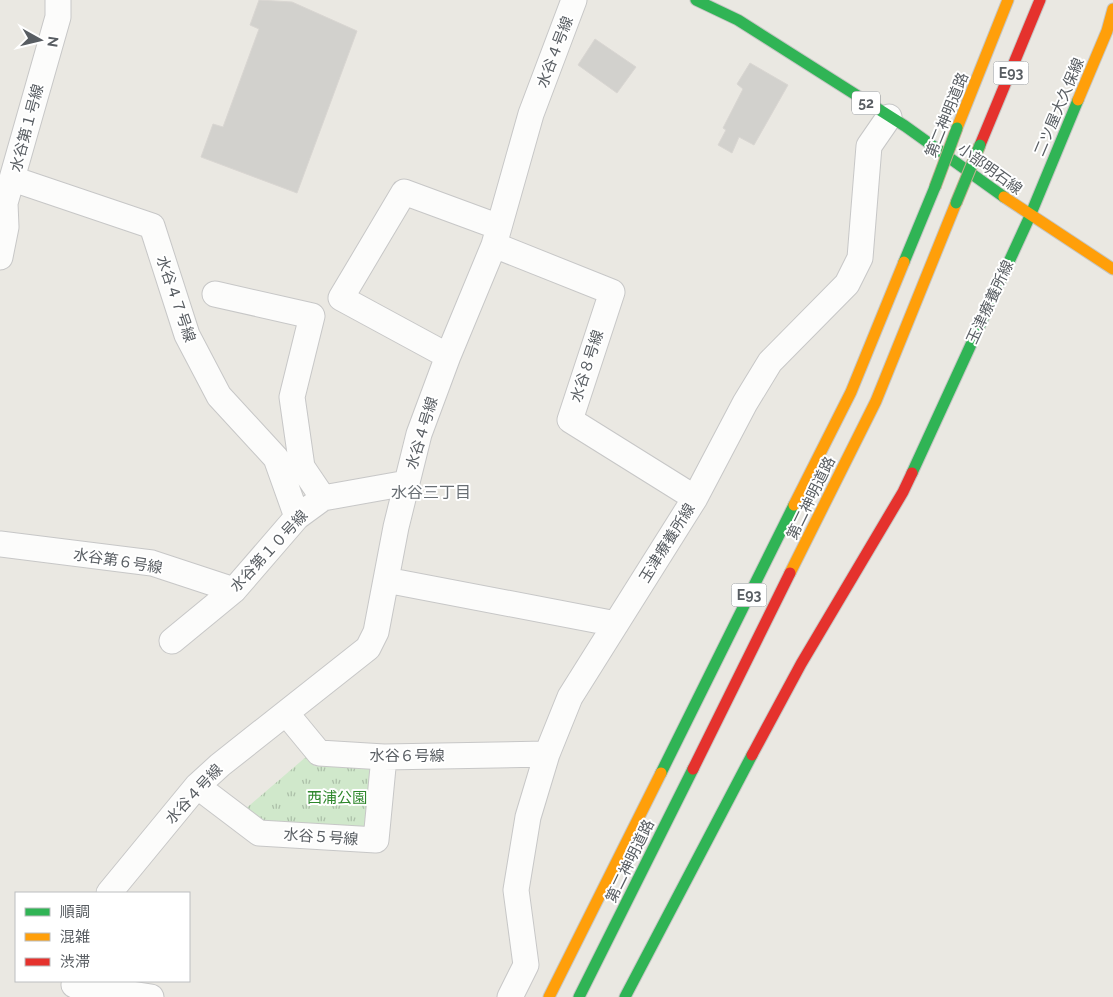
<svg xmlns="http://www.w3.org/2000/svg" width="1113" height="997" viewBox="0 0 1113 997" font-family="Raleway,'Noto Sans JP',sans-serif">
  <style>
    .park { fill: url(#park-tufts) }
    .building { fill: #d2d1cd; stroke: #d9d6d2 }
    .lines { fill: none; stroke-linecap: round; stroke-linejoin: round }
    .street-casing { stroke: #c7c7c7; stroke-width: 27 }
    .fast-casing { stroke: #c5c6c4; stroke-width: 13 }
    .slow-casing { stroke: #c5c6c4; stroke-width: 13 }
    .jam-casing { stroke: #c5c6c4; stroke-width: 13 }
    .street { stroke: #fcfcfb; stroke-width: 25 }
    .fast { stroke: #30b455; stroke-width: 11 }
    .slow { stroke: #ff9f0a; stroke-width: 11 }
    .jam { stroke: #e5322d; stroke-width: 11 }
    .fast-bridge-casing { stroke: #c1af90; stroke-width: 13; stroke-linecap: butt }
    .fast-bridge { stroke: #30b455; stroke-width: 11 }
    .labels { text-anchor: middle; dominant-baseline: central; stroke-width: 4; stroke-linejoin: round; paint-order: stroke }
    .shield { fill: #fff; stroke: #8a8e91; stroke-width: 1 }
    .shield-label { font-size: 14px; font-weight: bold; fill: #585d62 }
    .street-label { font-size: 15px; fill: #585d62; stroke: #fff }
    .park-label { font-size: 15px; fill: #2e872c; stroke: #fff }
    .neighbourhood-label { font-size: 16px; fill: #696f74; stroke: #fff }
  </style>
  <defs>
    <pattern id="park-tufts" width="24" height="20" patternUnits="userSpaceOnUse" patternTransform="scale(1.25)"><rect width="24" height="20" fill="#d0e8cb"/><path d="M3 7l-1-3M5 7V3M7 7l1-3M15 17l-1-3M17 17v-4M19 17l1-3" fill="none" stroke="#acbfa8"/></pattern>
  </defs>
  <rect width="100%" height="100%" fill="#eae8e2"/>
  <path class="park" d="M307 756 314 766 373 769 369 824 363 832 267 824 243 811Z"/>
  <path class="building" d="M259 0 292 2 357 31 297 193 201 157 213 124 223 127 259 29 250 25Z
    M595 39 636 67 617 93 578 65Z
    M750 63 788 85 754 145 739 137 732 153 718 145 726 130 723 128 743 89 737 84Z"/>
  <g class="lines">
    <defs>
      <path id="street" d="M13 179 152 226 187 335 219 396 276 458 297 517
        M494 245 612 292 570 420 695 498
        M0 257 6 227 5 203 58 17V0
        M215 294 312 316 292 397 302 467 323 498
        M448 356 341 298 404 192 499 227
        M0 544 152 563 234 590
        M386 580 616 624
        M172 641 234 590 297 517 323 498 407 483
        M286 713 319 753 384 757 547 754
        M197 786 259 833 376 840 384 757
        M109 893 197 786 220 765 368 648 376 632 396 527 419 434 448 356 494 245 531 114 574 0
        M74 985 151 997
        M510 997 526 965 516 890 528 817 547 754 570 697 695 498 745 403 770 362 847 284 860 258 869 146 889 117"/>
      <path id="fast" d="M696 0 738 20 905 126 1004 197
        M904 262 935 187
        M912 473 1030 216 1078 100
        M661 773 794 505
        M579 997 693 769
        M625 997 752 755"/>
      <path id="slow" d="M1078 100 1107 31 1113 9
        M957 128 1008 0
        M1004 197 1113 269
        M794 505 851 392 904 262
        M790 573 876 401 956 203
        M549 997 661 773"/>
      <path id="jam" d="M980 145 1040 0
        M752 755 801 664 903 492 912 473
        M693 769 790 573"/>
    </defs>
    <use href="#street" class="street-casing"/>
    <use href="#fast" class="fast-casing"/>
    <use href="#slow" class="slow-casing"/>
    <use href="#jam" class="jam-casing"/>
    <use href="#street" class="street"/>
    <use href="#fast" class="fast"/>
    <use href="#slow" class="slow"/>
    <use href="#jam" class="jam"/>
    <defs>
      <path id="fast-bridge" d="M935 187 957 128
        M956 203 980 145"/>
    </defs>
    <use href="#fast-bridge" class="fast-bridge-casing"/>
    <use href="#fast-bridge" class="fast-bridge"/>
  </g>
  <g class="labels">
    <g class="shield">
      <rect x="993.5" y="61.5" width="35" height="23" rx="4"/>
      <rect x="852" y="91.5" width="28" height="23" rx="4"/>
      <rect x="731.5" y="583.5" width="35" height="23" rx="4"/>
    </g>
    <g class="shield-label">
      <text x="1011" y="73">E93</text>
      <text x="866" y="103">52</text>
      <text x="749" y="595">E93</text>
    </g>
    <g class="street-label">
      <text transform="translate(555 52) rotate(-69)">水谷４号線</text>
      <text transform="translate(1059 107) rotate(-67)">二ツ屋大久保線</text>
      <text transform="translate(947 115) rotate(-68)">第二神明道路</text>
      <text transform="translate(27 128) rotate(-75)">水谷第１号線</text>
      <text transform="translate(990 169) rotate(36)">小部明石線</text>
      <text transform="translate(176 299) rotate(71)">水谷４７号線</text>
      <text transform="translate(990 302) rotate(-65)">玉津療養所線</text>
      <text transform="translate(587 366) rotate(-72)">水谷８号線</text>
      <text transform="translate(422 433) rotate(-73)">水谷４号線</text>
      <text transform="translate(811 498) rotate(-64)">第二神明道路</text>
      <text transform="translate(667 543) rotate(-58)">玉津療養所線</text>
      <text transform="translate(269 551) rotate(-47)">水谷第１０号線</text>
      <text transform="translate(118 561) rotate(9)">水谷第６号線</text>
      <text x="407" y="756">水谷６号線</text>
      <text transform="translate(194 794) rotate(-47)">水谷４号線</text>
      <text transform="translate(321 837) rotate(4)">水谷５号線</text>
      <text transform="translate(630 861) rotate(-64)">第二神明道路</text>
    </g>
    <g class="park-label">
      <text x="337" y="798">西浦公園</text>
    </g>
    <g class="neighbourhood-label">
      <text x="431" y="492">水谷三丁目</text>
    </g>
  </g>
  <rect x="15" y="892" width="175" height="90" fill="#ffffff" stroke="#bcbec0"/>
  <rect x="25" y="908" width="25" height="8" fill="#30b455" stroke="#bcbec0"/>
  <text x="60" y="917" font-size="15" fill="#585d62">順調</text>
  <rect x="25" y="933" width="25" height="8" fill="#ff9f0a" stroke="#bcbec0"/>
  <text x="60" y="942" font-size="15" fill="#585d62">混雑</text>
  <rect x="25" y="958" width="25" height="8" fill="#e5322d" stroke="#bcbec0"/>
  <text x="60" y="967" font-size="15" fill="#585d62">渋滞</text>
  <g transform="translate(40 40) rotate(98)" stroke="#ffffff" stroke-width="4" paint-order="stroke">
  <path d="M0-4L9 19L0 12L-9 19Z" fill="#585d62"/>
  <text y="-8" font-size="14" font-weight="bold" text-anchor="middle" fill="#585d62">N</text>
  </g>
</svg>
